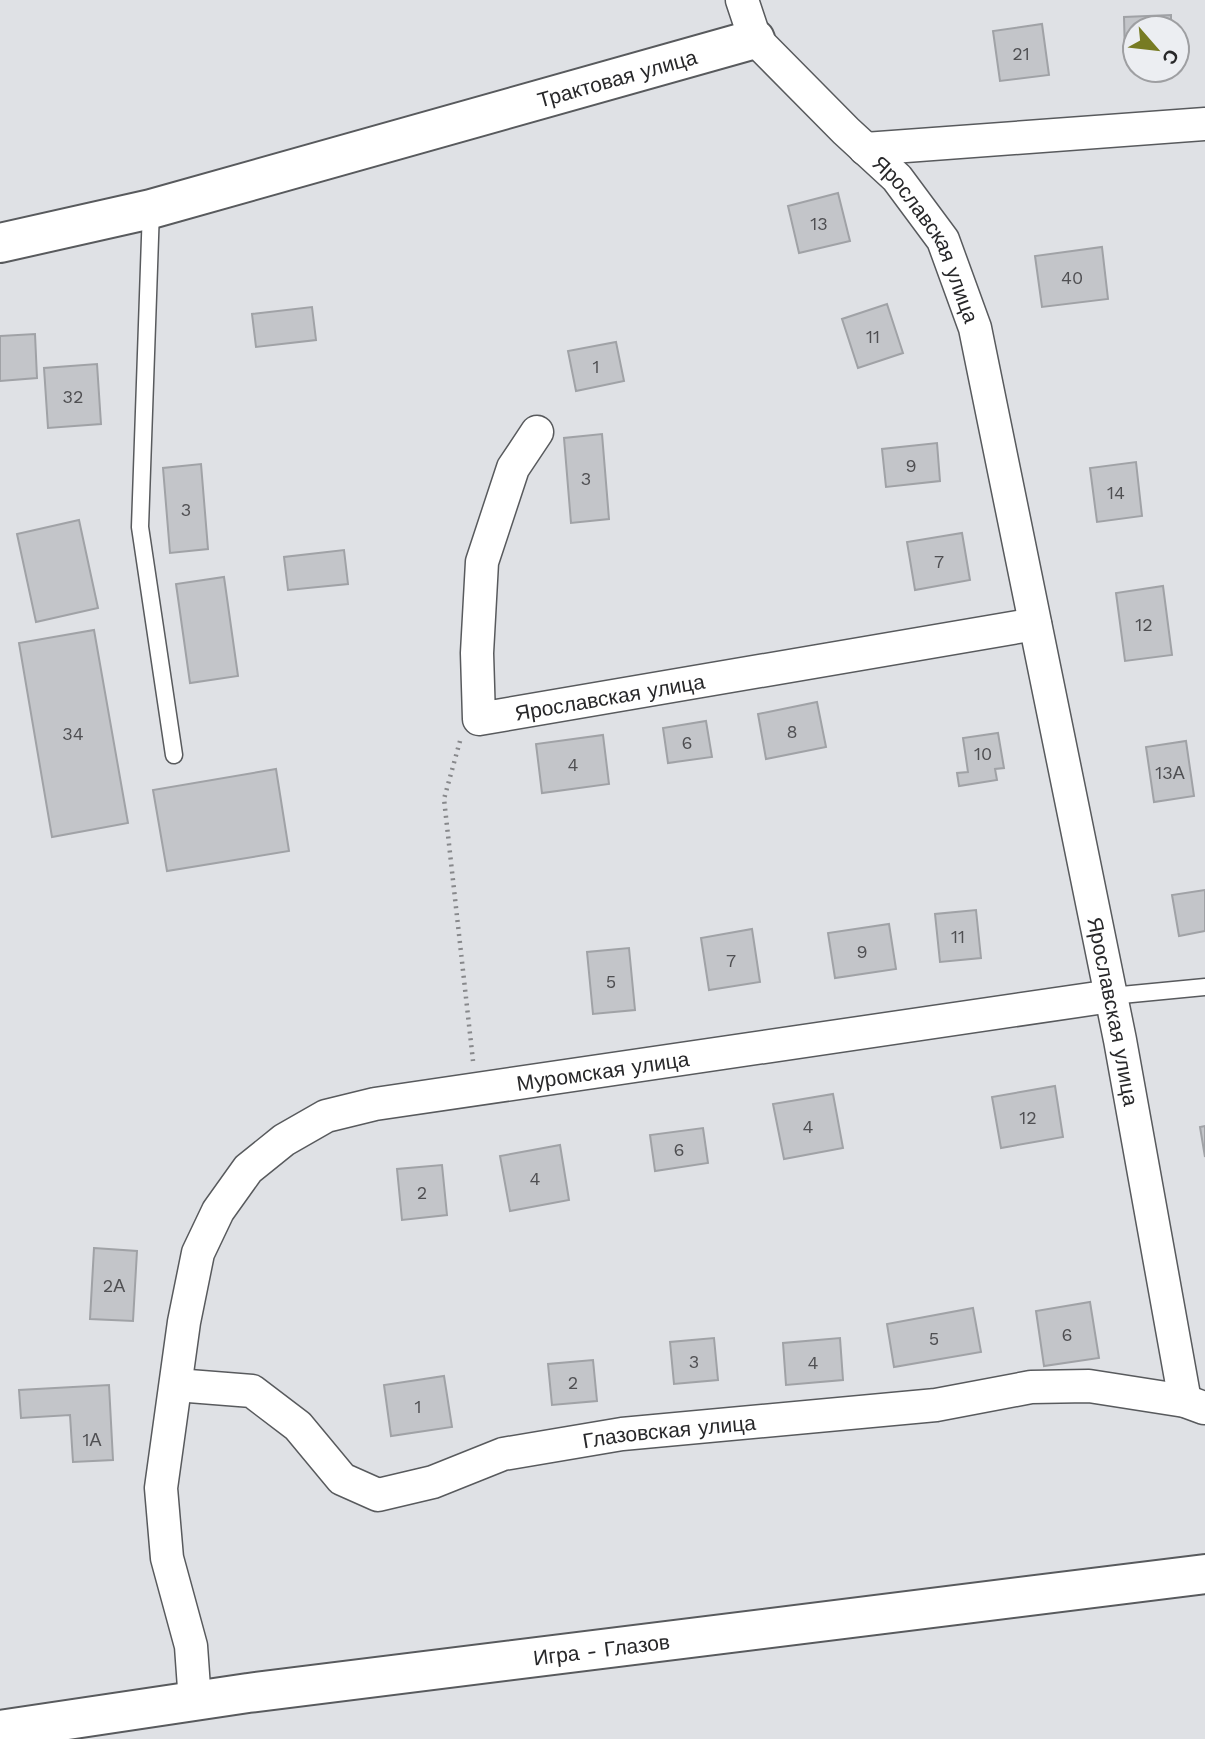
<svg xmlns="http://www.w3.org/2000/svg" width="1205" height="1739" viewBox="0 0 1205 1739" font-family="'Work Sans',sans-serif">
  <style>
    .building { fill: #c3c5c9; stroke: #a0a2a6; stroke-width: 2 }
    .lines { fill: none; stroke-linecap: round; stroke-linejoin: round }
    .service-casing { stroke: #585a5d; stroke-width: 19 }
    .minor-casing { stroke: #585a5d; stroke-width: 35 }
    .tertiary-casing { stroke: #585a5d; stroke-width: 42 }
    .primary-casing { stroke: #585a5d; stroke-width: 42 }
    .path { stroke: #87888b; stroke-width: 4.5; stroke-dasharray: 2 5; stroke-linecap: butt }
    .service { stroke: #fff; stroke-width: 16 }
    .minor { stroke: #fff; stroke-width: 32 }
    .tertiary { stroke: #fff; stroke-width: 38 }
    .primary { stroke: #fff; stroke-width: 38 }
    .labels { text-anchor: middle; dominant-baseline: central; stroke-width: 5; stroke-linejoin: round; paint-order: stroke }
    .number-label { font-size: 18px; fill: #4f4f52 }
    .street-label { font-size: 21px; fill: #28282a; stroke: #eceef2 }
  </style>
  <rect width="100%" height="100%" fill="#dfe1e5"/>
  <path class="building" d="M1171 15V28H1135V57H1125L1124 17Z
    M1042 24 1049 75 1000 81 993 31Z
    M838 193 850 241 799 253 788 206Z
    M1102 247 1108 299 1042 307 1035 256Z
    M887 304 903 353 858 368 842 319Z
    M312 307 316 340 256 347 252 314Z
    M35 334 37 378 0 381V336Z
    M616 342 624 381 576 391 568 351Z
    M97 364 101 424 48 428 44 368Z
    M602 434 609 519 571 523 564 438Z
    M937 443 940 481 886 487 882 449Z
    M1136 462 1142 516 1097 522 1090 468Z
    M201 464 208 549 170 553 163 468Z
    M79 520 98 608 36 622 17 534Z
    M962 533 970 580 915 590 907 542Z
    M344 550 348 584 288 590 284 557Z
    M224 577 238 676 190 683 176 584Z
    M1163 586 1172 655 1125 661 1116 593Z
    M94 630 128 823 52 837 19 643Z
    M817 702 826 747 766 759 758 714Z
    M706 721 712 757 668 763 663 728Z
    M998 733 1004 768 995 769 997 780 959 786 957 773 968 772 963 738Z
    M603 735 609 784 542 793 536 744Z
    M1186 741 1194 796 1154 802 1146 747Z
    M276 769 289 851 167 871 153 790Z
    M1205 890V931L1179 936 1172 895Z
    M976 910 981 958 940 962 935 914Z
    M889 924 896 969 835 978 828 933Z
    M752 929 760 982 709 990 701 938Z
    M629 948 635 1010 593 1014 587 952Z
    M1055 1086 1063 1137 1001 1148 992 1097Z
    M833 1094 843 1148 784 1159 773 1104Z
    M1205 1126V1157L1200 1127Z
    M703 1128 708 1163 655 1171 650 1135Z
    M560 1145 569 1200 510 1211 500 1156Z
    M442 1165 447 1215 402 1220 397 1169Z
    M94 1248 137 1251 133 1321 90 1319Z
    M1090 1302 1099 1358 1044 1366 1036 1311Z
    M973 1308 981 1352 894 1367 887 1324Z
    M714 1338 718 1380 674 1384 670 1342Z
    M840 1338 843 1380 786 1385 783 1343Z
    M593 1360 597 1401 552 1405 548 1364Z
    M444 1376 452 1427 391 1436 384 1385Z
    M109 1385 113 1460 73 1462 70 1415 21 1418 19 1390Z"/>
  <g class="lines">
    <defs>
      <path id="service" d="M151 209 140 527 174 755
        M1111 996 1205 987"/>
      <g id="minor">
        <path id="s1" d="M742 0 755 39 846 131 897 178 943 240 975 328 1120 1040 1185 1401"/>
        <path d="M865 149 1205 124"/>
        <path id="s2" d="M537 432 513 468 482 562 477 653 479 719 1035 624"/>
        <path id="s3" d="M176 1385 252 1391 298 1426 342 1479 378 1495 433 1482 503 1454 622 1434 936 1405 1031 1387 1089 1386 1185 1401 1204 1408"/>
        <path id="s4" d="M195 1702 191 1646 167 1558 161 1488 184 1322 198 1253 218 1211 248 1169 284 1140 326 1116 375 1104 1111 996"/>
      </g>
      <g id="tertiary">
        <path id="s5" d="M0 243 151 209 755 39"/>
      </g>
      <g id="primary">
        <path id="s6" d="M0 1730 248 1693 1205 1574"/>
      </g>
    </defs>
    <use href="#service" class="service-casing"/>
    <use href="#minor" class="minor-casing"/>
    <use href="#tertiary" class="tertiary-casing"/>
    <use href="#primary" class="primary-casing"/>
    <path class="path" d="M460 741 444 799 473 1061"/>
    <use href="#service" class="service"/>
    <use href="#minor" class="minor"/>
    <use href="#tertiary" class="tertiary"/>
    <use href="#primary" class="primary"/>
  </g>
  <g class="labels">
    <g class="number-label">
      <text x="1021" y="53">21</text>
      <text x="819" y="223">13</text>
      <text x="1072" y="277">40</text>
      <text x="873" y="336">11</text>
      <text x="596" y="366">1</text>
      <text x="73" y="396">32</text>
      <text x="911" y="465">9</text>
      <text x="586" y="478">3</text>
      <text x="1116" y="492">14</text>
      <text x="186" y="509">3</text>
      <text x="939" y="561">7</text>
      <text x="1144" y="624">12</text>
      <text x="792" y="731">8</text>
      <text x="73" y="733">34</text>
      <text x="687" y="742">6</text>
      <text x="983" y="753">10</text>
      <text x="573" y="764">4</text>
      <text x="1170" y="772">13А</text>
      <text x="958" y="936">11</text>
      <text x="862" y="951">9</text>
      <text x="731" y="960">7</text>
      <text x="611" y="981">5</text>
      <text x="1028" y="1117">12</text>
      <text x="808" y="1126">4</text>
      <text x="679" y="1149">6</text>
      <text x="535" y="1178">4</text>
      <text x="422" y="1192">2</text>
      <text x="114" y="1285">2А</text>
      <text x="1067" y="1334">6</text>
      <text x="934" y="1338">5</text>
      <text x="694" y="1361">3</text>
      <text x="813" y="1362">4</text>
      <text x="573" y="1382">2</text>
      <text x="418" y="1406">1</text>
      <text x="92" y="1439">1А</text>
    </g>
    <g class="street-label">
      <text stroke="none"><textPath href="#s5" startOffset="639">Трактовая улица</textPath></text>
      <text stroke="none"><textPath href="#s1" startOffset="308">Ярославская улица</textPath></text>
      <text stroke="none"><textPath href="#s2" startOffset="432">Ярославская улица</textPath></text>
      <text stroke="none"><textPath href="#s1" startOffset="1108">Ярославская улица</textPath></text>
      <text stroke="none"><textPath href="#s4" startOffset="929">Муромская улица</textPath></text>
      <text stroke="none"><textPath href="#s3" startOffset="542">Глазовская улица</textPath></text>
      <text stroke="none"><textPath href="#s6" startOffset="607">Игра - Глазов</textPath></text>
    </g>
  </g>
  <g transform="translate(1156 49) rotate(118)"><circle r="33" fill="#eceef2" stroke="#9e9fa2" stroke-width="2"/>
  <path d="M0-5L12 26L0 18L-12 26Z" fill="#777b23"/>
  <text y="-10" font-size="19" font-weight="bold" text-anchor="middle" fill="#28282a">С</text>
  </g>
</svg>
